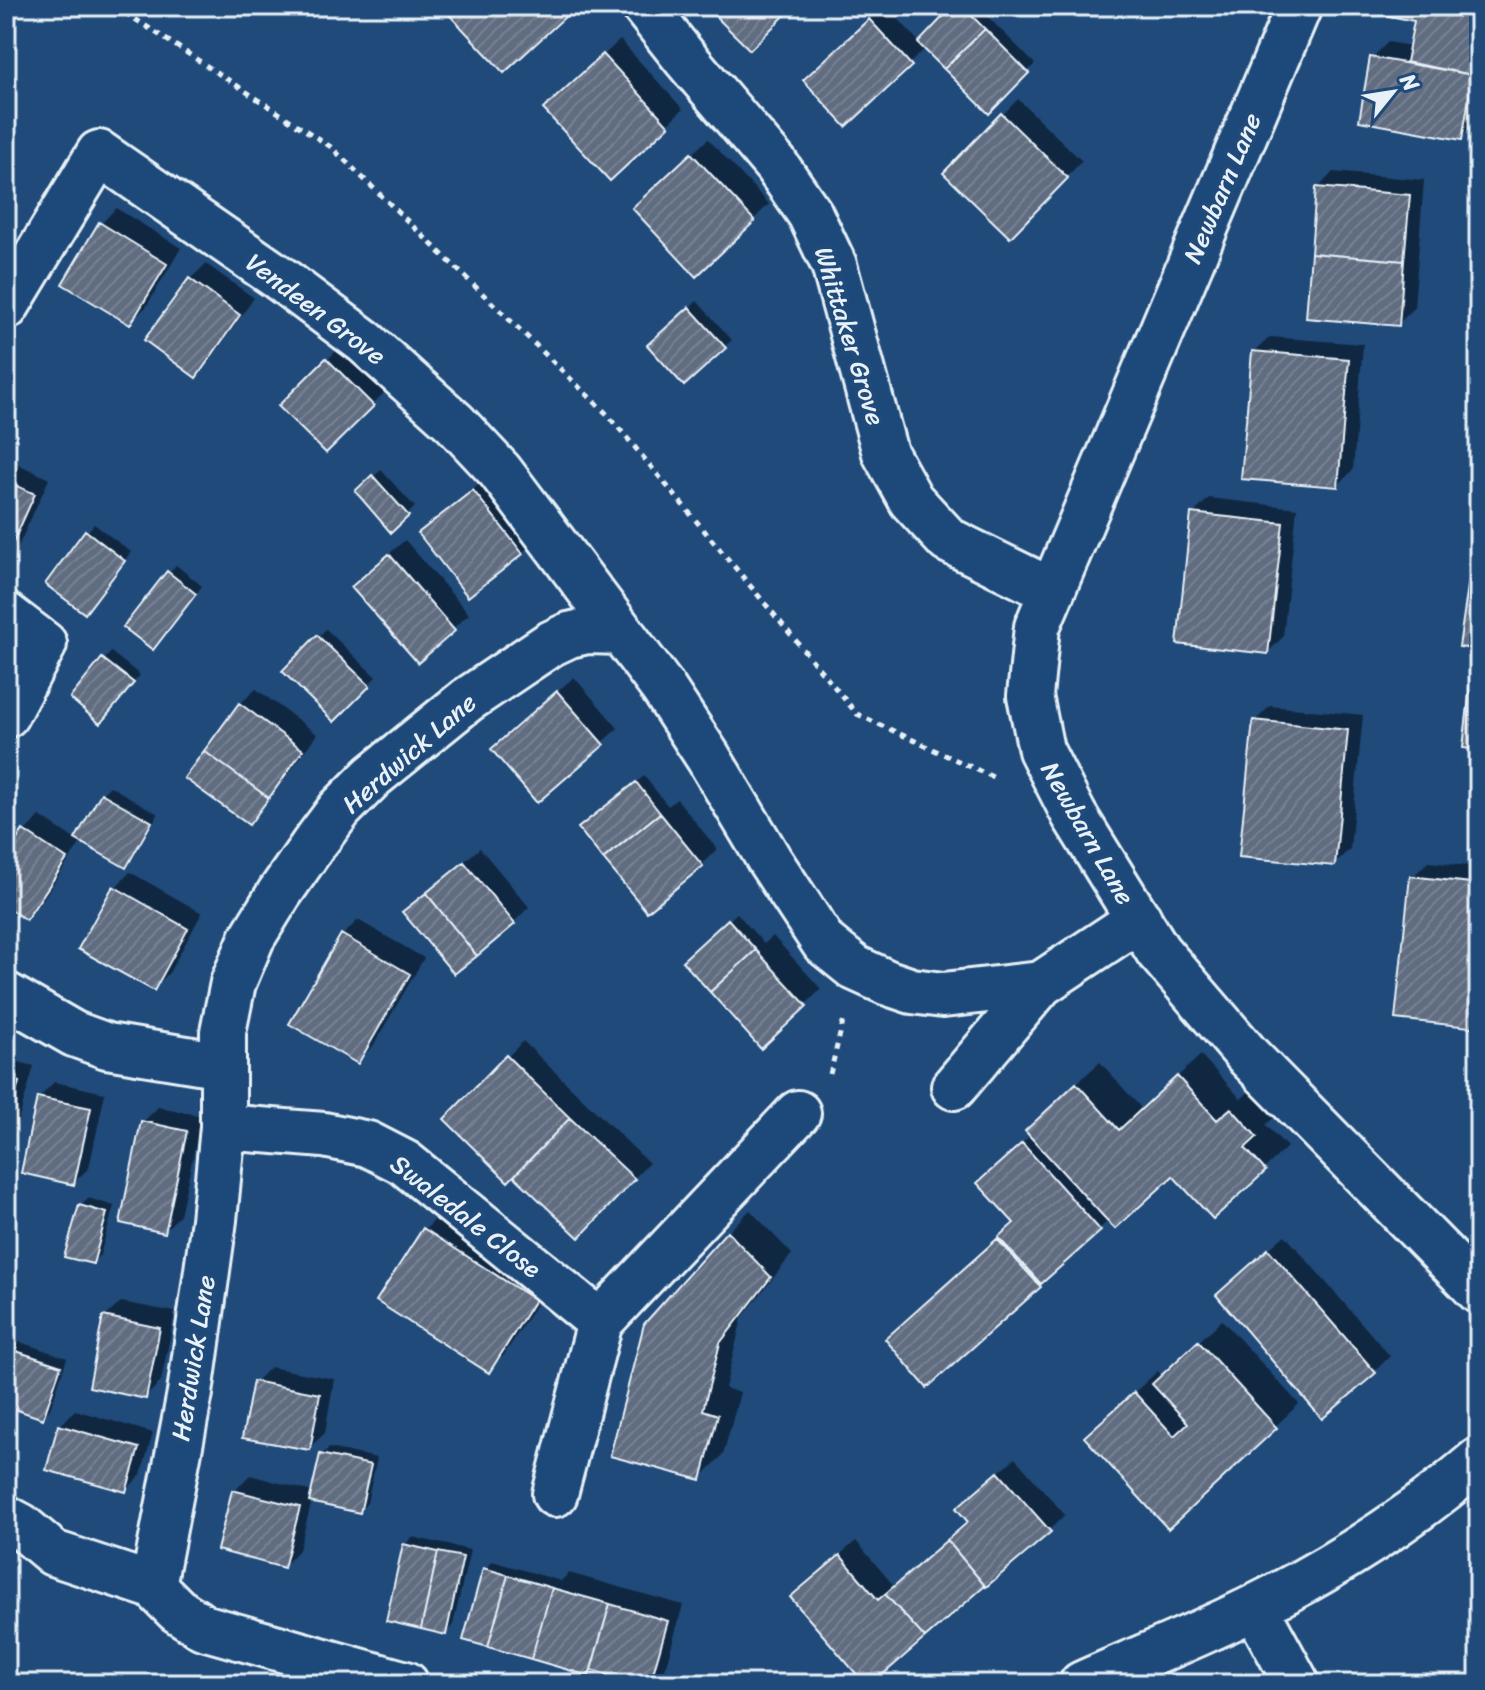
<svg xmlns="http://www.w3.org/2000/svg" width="1485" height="1690" viewBox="0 0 1485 1690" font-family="Sriracha,sans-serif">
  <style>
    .shadow { fill: #0007 }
    .building { fill: url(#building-hatch); stroke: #e8f1f8; stroke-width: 2 }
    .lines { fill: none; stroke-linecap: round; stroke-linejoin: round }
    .minor-casing { stroke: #e8f1f8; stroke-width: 50 }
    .path { stroke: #e8f1f8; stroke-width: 5; stroke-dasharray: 6 6; stroke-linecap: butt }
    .minor { stroke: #1f4a7a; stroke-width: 44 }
    .labels { text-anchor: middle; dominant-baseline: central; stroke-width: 8; stroke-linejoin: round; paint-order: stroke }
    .street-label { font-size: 26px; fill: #e8f1f8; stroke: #1f4a7a }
  </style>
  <defs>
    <pattern id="building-hatch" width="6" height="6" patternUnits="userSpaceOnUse" patternTransform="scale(2)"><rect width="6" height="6" fill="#606c80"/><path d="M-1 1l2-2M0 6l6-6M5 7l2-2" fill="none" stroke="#778193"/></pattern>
  </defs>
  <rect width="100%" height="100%" fill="#1f4a7a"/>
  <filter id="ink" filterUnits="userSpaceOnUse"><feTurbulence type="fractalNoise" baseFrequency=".0125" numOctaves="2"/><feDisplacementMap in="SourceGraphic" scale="16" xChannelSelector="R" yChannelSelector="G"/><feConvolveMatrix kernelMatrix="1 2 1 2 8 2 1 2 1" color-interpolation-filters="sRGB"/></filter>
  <g filter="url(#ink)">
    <path class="shadow" d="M444 6H573L504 71Z
      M884 6H887L920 43 956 6H977L1035 64 989 111 926 48 846 124 822 65Z
      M1389 6H1479V111L1477 122 1462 137 1372 58 1388 42 1411 46 1416 19Z
      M620 40 683 109 610 178 561 94Z
      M1018 99 1082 161 1010 235 946 173Z
      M708 139 769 204 753 220 650 193Z
      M1333 172 1424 180 1414 308 1398 324 1318 188Z
      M116 208 181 248 146 307 130 322 101 224Z
      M206 264 254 298 211 359 195 375 190 279Z
      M697 301 732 340 724 347 657 337Z
      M1270 337 1363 344 1353 470 1338 485 1254 352Z
      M343 344 388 389 326 450 281 406Z
      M6 458 49 479 11 562 6 568Z
      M381 470 415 507 391 530 357 492Z
      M489 476 537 537 522 553 469 594 421 533 436 518Z
      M1209 498 1297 508 1283 637 1268 652 1193 514Z
      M94 524 131 552 92 604 87 532Z
      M405 540 469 614 418 660 369 571Z
      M176 565 202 586 160 640 169 573Z
      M326 629 376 677 334 720 285 671Z
      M111 652 140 675 108 714 72 698Z
      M574 677 618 728 537 800 509 733Z
      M256 689 317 734 284 780 249 822 240 704Z
      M1270 706 1363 715 1350 849 1334 864 1255 721Z
      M644 776 668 806 677 799 717 849 702 864 647 909 588 821Z
      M110 786 158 814 133 858 126 866 82 841 41 902 26 918 6 905V860L25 831 40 816 76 840 102 794Z
      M480 848 529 907 513 923 436 886Z
      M1428 862 1479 867V1026L1412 877Z
      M130 872 202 913 169 973 154 988 115 888Z
      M737 913 764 944 773 936 821 989 805 1005 692 954Z
      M358 920 424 958 373 1046 358 1061 342 936Z
      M523 1041 649 1163 579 1235 514 1174 447 1119Z
      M1201 1055 1241 1099 1254 1087 1278 1113 1266 1125 1287 1147 1264 1169 1173 1173 1109 1220 1039 1285 903 1324 1016 1222 995 1167 1031 1135 1050 1108 1100 1062 1142 1109Z
      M6 1059 34 1066 15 1132 6 1142Z
      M54 1082 105 1093 89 1168 73 1183 39 1098Z
      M158 1107 202 1116 180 1215 164 1231 143 1122Z
      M88 1198 114 1206 100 1255 93 1262 81 1206Z
      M750 1210 792 1254 742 1318 725 1388 740 1393 723 1455 700 1478 613 1454 728 1232Z
      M440 1214 549 1284 504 1355 488 1371 425 1230Z
      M1285 1235 1390 1356 1374 1372 1234 1279Z
      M121 1302 175 1312 161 1381 146 1397 105 1317Z
      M1222 1320 1299 1404 1168 1526 1109 1415 1158 1371 1162 1376Z
      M20 1342 67 1358 50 1409 43 1416 6 1404V1369L12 1350Z
      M270 1367 334 1379 325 1433 309 1448 255 1382Z
      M75 1410 153 1433 141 1475 126 1490 60 1426Z
      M329 1448 377 1458 367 1503 360 1511 312 1501 299 1550 284 1566 234 1491 250 1475 313 1492 321 1455Z
      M1015 1458 1065 1515 1049 1530 867 1684 808 1582 856 1541 894 1586 969 1521 975 1493Z
      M412 1537 470 1550 453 1625 446 1633 405 1545Z
      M492 1561 561 1581 569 1573 683 1605 665 1669 650 1684 594 1669 589 1674 485 1569Z"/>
    <path class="building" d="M441 6H557L566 16 504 73Z
      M705 6H794L750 50Z
      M953 6H962L985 29 944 69 918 43Z
      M1387 6H1479V46L1473 75 1406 62 1414 21 1385 15Z
      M869 19 912 66 846 127 803 80Z
      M985 29 1029 73 989 114 944 69Z
      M603 54 669 126 610 181 543 109Z
      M1370 57 1473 75 1462 140 1359 121Z
      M1001 113 1068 178 1010 238 943 173Z
      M691 153 755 221 696 277 632 208Z
      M1316 187 1410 195 1404 261 1311 253Z
      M99 222 167 264 130 325 62 284Z
      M1311 253 1404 261 1399 326 1306 318Z
      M189 278 240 315 196 378 144 340Z
      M689 307 726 348 684 386 647 345Z
      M1252 351 1349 359 1338 487 1241 479Z
      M326 358 374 406 326 453 278 406Z
      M372 475 409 516 391 533 355 491Z
      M6 481 35 494 6 558Z
      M473 490 523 554 468 597 418 533Z
      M1191 513 1283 523 1268 654 1177 644Z
      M1477 525H1479V650L1459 647Z
      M85 530 125 561 85 614 45 584Z
      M389 554 455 631 418 663 351 587Z
      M167 571 196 594 153 650 123 627Z
      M317 635 370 686 334 722 282 671Z
      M102 658 134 683 100 724 70 698Z
      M1471 679 1479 680V750L1463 748Z
      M557 691 604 745 537 803 491 749Z
      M239 703 303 750 269 798 204 751Z
      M1253 720 1348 730 1335 866 1239 857Z
      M204 751 269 798 249 825 184 778Z
      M636 782 660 813 603 859 578 828Z
      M101 793 152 822 126 868 75 839Z
      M660 813 703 866 647 912 603 859Z
      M23 830 67 859 26 920 6 907V856Z
      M464 862 515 924 477 956 426 893Z
      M1410 876 1479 884V1028L1395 1019Z
      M113 886 188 929 154 991 78 949Z
      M426 893 477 956 454 974 402 912Z
      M728 919 756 950 710 992 682 961Z
      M341 934 410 974 358 1064 289 1024Z
      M756 950 807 1006 761 1049 710 992Z
      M506 1055 570 1118 508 1182 444 1119Z
      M1177 1076 1217 1120 1231 1108 1257 1137 1245 1148 1266 1171 1213 1219 1173 1176 1115 1229 1025 1131 1076 1083 1119 1130Z
      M6 1078 19 1082 6 1130Z
      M37 1097 91 1108 74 1185 21 1173Z
      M570 1118 635 1179 579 1238 514 1176Z
      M141 1121 187 1131 165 1233 120 1223Z
      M1022 1143 1101 1231 1041 1284 998 1237 1014 1223 977 1183Z
      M79 1205 107 1213 93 1264 64 1257Z
      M423 1228 535 1300 489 1373 376 1301Z
      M727 1231 771 1277 720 1343 703 1410 718 1415 701 1480 610 1456 644 1324Z
      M997 1239 1041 1287 927 1388 885 1339Z
      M1268 1249 1376 1373 1322 1419 1216 1295Z
      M103 1316 160 1328 146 1399 89 1387Z
      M1198 1341 1277 1428 1168 1529 1084 1437 1134 1392 1174 1436 1188 1423 1152 1384Z
      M10 1349 61 1366 43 1419 6 1406V1362Z
      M253 1381 320 1394 310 1450 242 1438Z
      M58 1425 139 1448 126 1492 46 1470Z
      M320 1454 371 1465 360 1513 309 1502Z
      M998 1472 1051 1532 986 1587 947 1540 968 1522 956 1508Z
      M232 1490 300 1507 284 1568 217 1550Z
      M947 1540 985 1586 925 1638 885 1594Z
      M403 1544 438 1552 421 1629 386 1621Z
      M438 1552 463 1557 446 1635 421 1629Z
      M840 1555 878 1600 885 1594 925 1638 872 1684H865L790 1597Z
      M483 1568 508 1575 488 1647 463 1640Z
      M508 1575 552 1588 531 1659 488 1647Z
      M552 1588 610 1604 589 1676 531 1659Z
      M610 1604 668 1621 650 1684H639L591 1670Z"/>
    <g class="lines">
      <defs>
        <path id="minor" d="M644 6 685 58 776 165 810 214 834 265 885 453 911 500 948 540 1052 591
          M1299 6 1037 627 1030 696 1041 750 1074 815 1158 951 1249 1057 1479 1291
          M6 307 99 153 278 277 365 342 455 423 500 471 621 632
          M6 615 44 644 6 715
          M6 995 74 1034 107 1046 223 1065
          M954 1087 1041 984 1139 919
          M223 1127 324 1135 368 1144 405 1163 600 1322 798 1113
          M555 1494 600 1322
          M6 1518 21 1526 53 1553 153 1586 177 1610 203 1627 406 1684
          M153 1586 190 1393 214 1220 223 1127V1032L233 983 252 938 279 894 313 845 340 809 373 776 467 700 550 644 569 635 587 631 621 632 663 688 708 757 770 861 824 943 855 968 888 983 912 991 943 995 1041 984
          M1255 1607 1297 1684
          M1082 1684C1140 1658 1199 1635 1255 1607 1335 1567 1412 1518 1479 1460"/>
      </defs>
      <use href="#minor" class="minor-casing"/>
      <path class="path" d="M115 6 331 147 608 415 857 714 997 779
        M830 1074 843 1022"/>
      <use href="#minor" class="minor"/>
    </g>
  </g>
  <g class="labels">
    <g class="street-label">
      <text transform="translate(1222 188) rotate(-67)">Newbarn Lane</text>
      <text transform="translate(316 309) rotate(37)">Vendeen Grove</text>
      <text transform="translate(850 336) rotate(73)">Whittaker Grove</text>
      <text transform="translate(409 753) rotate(-41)">Herdwick Lane</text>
      <text transform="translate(1088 833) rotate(60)">Newbarn Lane</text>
      <text transform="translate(466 1216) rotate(38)">Swaledale Close</text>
      <text transform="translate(193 1358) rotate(-81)">Herdwick Lane</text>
    </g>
  </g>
  <rect width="1485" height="1690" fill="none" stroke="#1f4a7a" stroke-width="32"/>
  <rect x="16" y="16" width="1453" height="1658" fill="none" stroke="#e8f1f8" stroke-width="3" filter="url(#ink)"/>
  <g transform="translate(1393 92) rotate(60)" stroke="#1f4a7a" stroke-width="6" paint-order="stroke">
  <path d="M0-6L14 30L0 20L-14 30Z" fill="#e8f1f8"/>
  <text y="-12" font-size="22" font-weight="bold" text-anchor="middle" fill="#e8f1f8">N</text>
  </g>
</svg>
